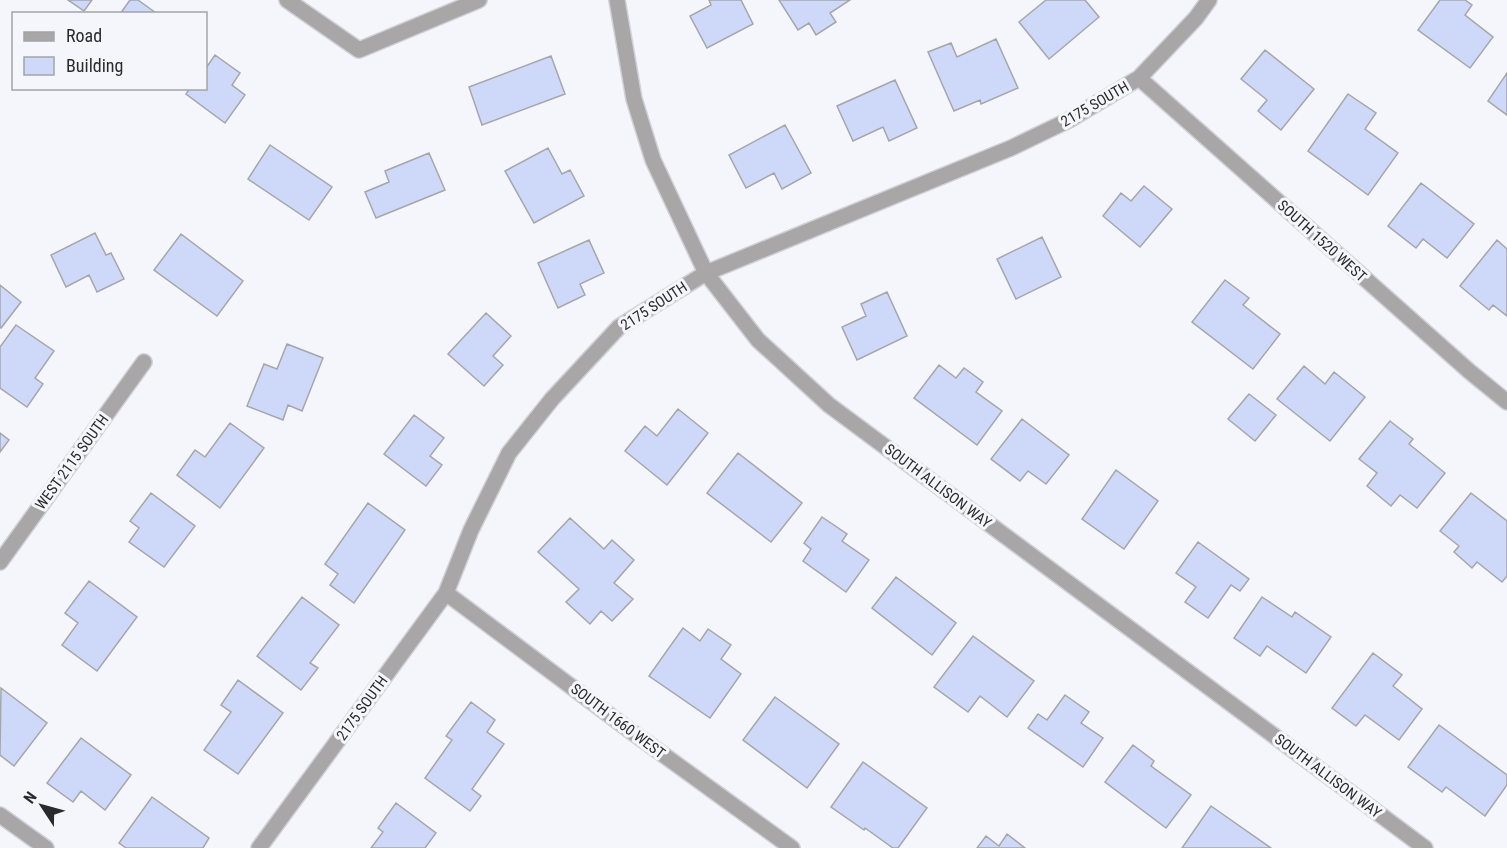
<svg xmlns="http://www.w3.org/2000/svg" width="1507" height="848" viewBox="0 0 1507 848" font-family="'Roboto Condensed',sans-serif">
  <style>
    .building { fill: #ced9fa; stroke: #a5a6aa; stroke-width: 1.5 }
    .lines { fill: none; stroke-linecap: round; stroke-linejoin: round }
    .street-casing { stroke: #d0d1d6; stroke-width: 18 }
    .street { stroke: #a8a6a6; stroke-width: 15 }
    .labels { text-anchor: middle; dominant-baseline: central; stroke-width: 6; stroke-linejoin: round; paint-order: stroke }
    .street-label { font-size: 15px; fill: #292a2b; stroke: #f5f6fb }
  </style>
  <rect width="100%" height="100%" fill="#f5f6fb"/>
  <path class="building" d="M68 0H92L84 11Z
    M130 0H138L156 13 120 14Z
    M709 0H741L753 24 707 48 690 16 711 5Z
    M779 0H850L830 13 836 22 816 35 809 23 798 30Z
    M1046 0H1085L1099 17 1049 59 1019 22Z
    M1440 0H1465L1472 5 1465 15 1493 37 1470 68 1418 30Z
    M996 39 1018 88 981 104 980 100 954 111 928 52 951 43 957 57Z
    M1265 50 1314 89 1281 130 1258 111 1267 100 1241 79Z
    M215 55 240 73 232 85 245 95 225 123 186 94 190 88H206V68Z
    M551 56 565 94 482 125 469 87Z
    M1507 73V115L1488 101Z
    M895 80 917 128 889 141 883 127 853 141 837 106Z
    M1348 94 1376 113 1365 129 1398 153 1368 195 1308 151Z
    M785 125 811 173 782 189 774 173 746 188 729 155Z
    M270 145 332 187 309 220 248 179Z
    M548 148 562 174 570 170 584 196 534 223 505 171Z
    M429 153 445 190 376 218 365 192 389 182 385 171Z
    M1421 183 1474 224 1447 258 1423 239 1416 248 1388 226Z
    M1144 186 1172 209 1140 247 1103 216 1121 193 1131 201Z
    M95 233 106 255 111 253 124 279 97 292 89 275 66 287 51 255Z
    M181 234 243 281 217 316 154 270Z
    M1042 237 1061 277 1016 299 997 259Z
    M589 240 604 273 580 284 585 295 558 308 538 263Z
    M1497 240 1507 249V316L1493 305 1489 310 1460 286Z
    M1225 280 1249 298 1243 305 1280 334 1253 369 1192 322Z
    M0 285 21 302 1 328 0 327Z
    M887 292 907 336 857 360 842 327 866 316 861 304Z
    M486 313 511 336 493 356 503 365 484 386 448 354Z
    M16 325 54 351 35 378 43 384 27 407 0 388V347Z
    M287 344 323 358 302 411 288 405 283 420 247 406 264 364 277 369Z
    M939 365 956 378 964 368 983 382 976 392 1002 411 977 445 914 398Z
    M1304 366 1325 384 1334 372 1365 397 1330 441 1277 399Z
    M1249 394 1276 415 1255 441 1228 419Z
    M678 409 708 433 667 485 625 451 645 426 657 436Z
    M414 415 444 438 430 456 442 465 426 486 384 454Z
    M1022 419 1069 455 1046 484 1028 471 1020 481 991 459Z
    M1390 421 1413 439 1409 444 1445 473 1417 508 1400 495 1391 506 1367 486 1377 473 1359 459Z
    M230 423 264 448 220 508 177 475 195 450 205 457Z
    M0 433 9 440 0 452Z
    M738 453 802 503 771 542 707 493Z
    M1116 470 1158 501 1124 549 1082 519Z
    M151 493 195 526 164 567 129 542 139 528 130 521Z
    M1471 493 1507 521V576L1502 582 1477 562 1472 568 1454 552 1459 546 1440 531Z
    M368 503 405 530 354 603 330 585 338 574 325 564Z
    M822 517 847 534 842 541 869 560 846 592 803 561 811 549 804 543Z
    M570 518 604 549 612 540 634 560 614 583 633 599 612 621 601 611 590 624 566 602 579 589 538 552Z
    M1198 542 1249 579 1240 591 1231 585 1208 618 1185 602 1196 587 1176 573Z
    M896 577 956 623 932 655 872 608Z
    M89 581 137 617 97 671 62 645 78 623 65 613Z
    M302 597 339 625 310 663 318 668 301 690 257 656Z
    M1262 597 1292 617 1295 612 1331 637 1306 673 1267 646 1260 656 1234 638Z
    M683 628 700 641 708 629 731 645 721 659 741 674 710 718 649 676Z
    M973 636 1034 681 1007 717 980 696 968 712 934 687Z
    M1373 653 1402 675 1393 686 1422 709 1399 740 1365 715 1356 726 1332 708Z
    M238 680 283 713 238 774 204 750 231 712 221 705Z
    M1 688 47 723 14 766 0 755Z
    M1065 695 1089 712 1081 723 1103 738 1083 767 1028 728 1038 714 1047 720Z
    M775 697 839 744 807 788 743 740Z
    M471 702 495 720 487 732 504 744 472 789 481 796 470 811 425 778 452 740 446 736Z
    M1439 725 1507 775V785L1485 816 1446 787 1442 792 1408 767Z
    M81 738 131 775 105 810 81 791 73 802 47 783Z
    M1133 745 1154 761 1151 766 1191 795 1166 828 1105 782Z
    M863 762 927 808 898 848H893L865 828 864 830 831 807Z
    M152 797 209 838 203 848H126L119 843Z
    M396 803 436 833 425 848H371L383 832 378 828Z
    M1211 806 1271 848H1182Z
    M1007 834 1025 848H977L986 836 999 846Z"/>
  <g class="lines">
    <defs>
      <path id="street" d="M287 0 359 50 479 0
        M617 0 634 99 653 160 706 273 758 340 829 405 1425 848
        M1139 78 1469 371 1507 402
        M0 562 144 362
        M446 593 632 732 792 848
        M0 815 46 848
        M259 848 446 593 471 530 509 453 552 399 619 327 706 273 1011 148 1069 120 1139 78 1196 18 1209 0"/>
    </defs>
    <use href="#street" class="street-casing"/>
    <use href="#street" class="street"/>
  </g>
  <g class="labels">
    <g class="street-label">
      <text transform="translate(1095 104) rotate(-30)">2175 SOUTH</text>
      <text transform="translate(1322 241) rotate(42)">SOUTH 1520 WEST</text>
      <text transform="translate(654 306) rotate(-33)">2175 SOUTH</text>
      <text transform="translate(72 462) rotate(-54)">WEST 2115 SOUTH</text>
      <text transform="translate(938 486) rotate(37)">SOUTH ALLISON WAY</text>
      <text transform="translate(362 708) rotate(-54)">2175 SOUTH</text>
      <text transform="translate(618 721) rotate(37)">SOUTH 1660 WEST</text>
      <text transform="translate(1328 776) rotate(37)">SOUTH ALLISON WAY</text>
    </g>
  </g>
  <rect x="12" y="12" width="195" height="78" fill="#f5f6fb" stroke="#a3a4a8" stroke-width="1.5"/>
  <rect x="24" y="32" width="30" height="9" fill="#a8a6a6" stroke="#a3a4a8" stroke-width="1.5"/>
  <text x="66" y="42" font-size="18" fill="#292a2b">Road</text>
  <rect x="24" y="57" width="30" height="18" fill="#ced9fa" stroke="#a3a4a8" stroke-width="1.5"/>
  <text x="66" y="72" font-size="18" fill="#292a2b">Building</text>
  <g transform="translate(42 806) rotate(306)" stroke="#f5f6fb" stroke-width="4.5" paint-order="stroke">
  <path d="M0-4.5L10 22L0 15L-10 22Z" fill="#292a2b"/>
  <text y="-9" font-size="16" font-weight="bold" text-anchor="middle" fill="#292a2b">N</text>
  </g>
</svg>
